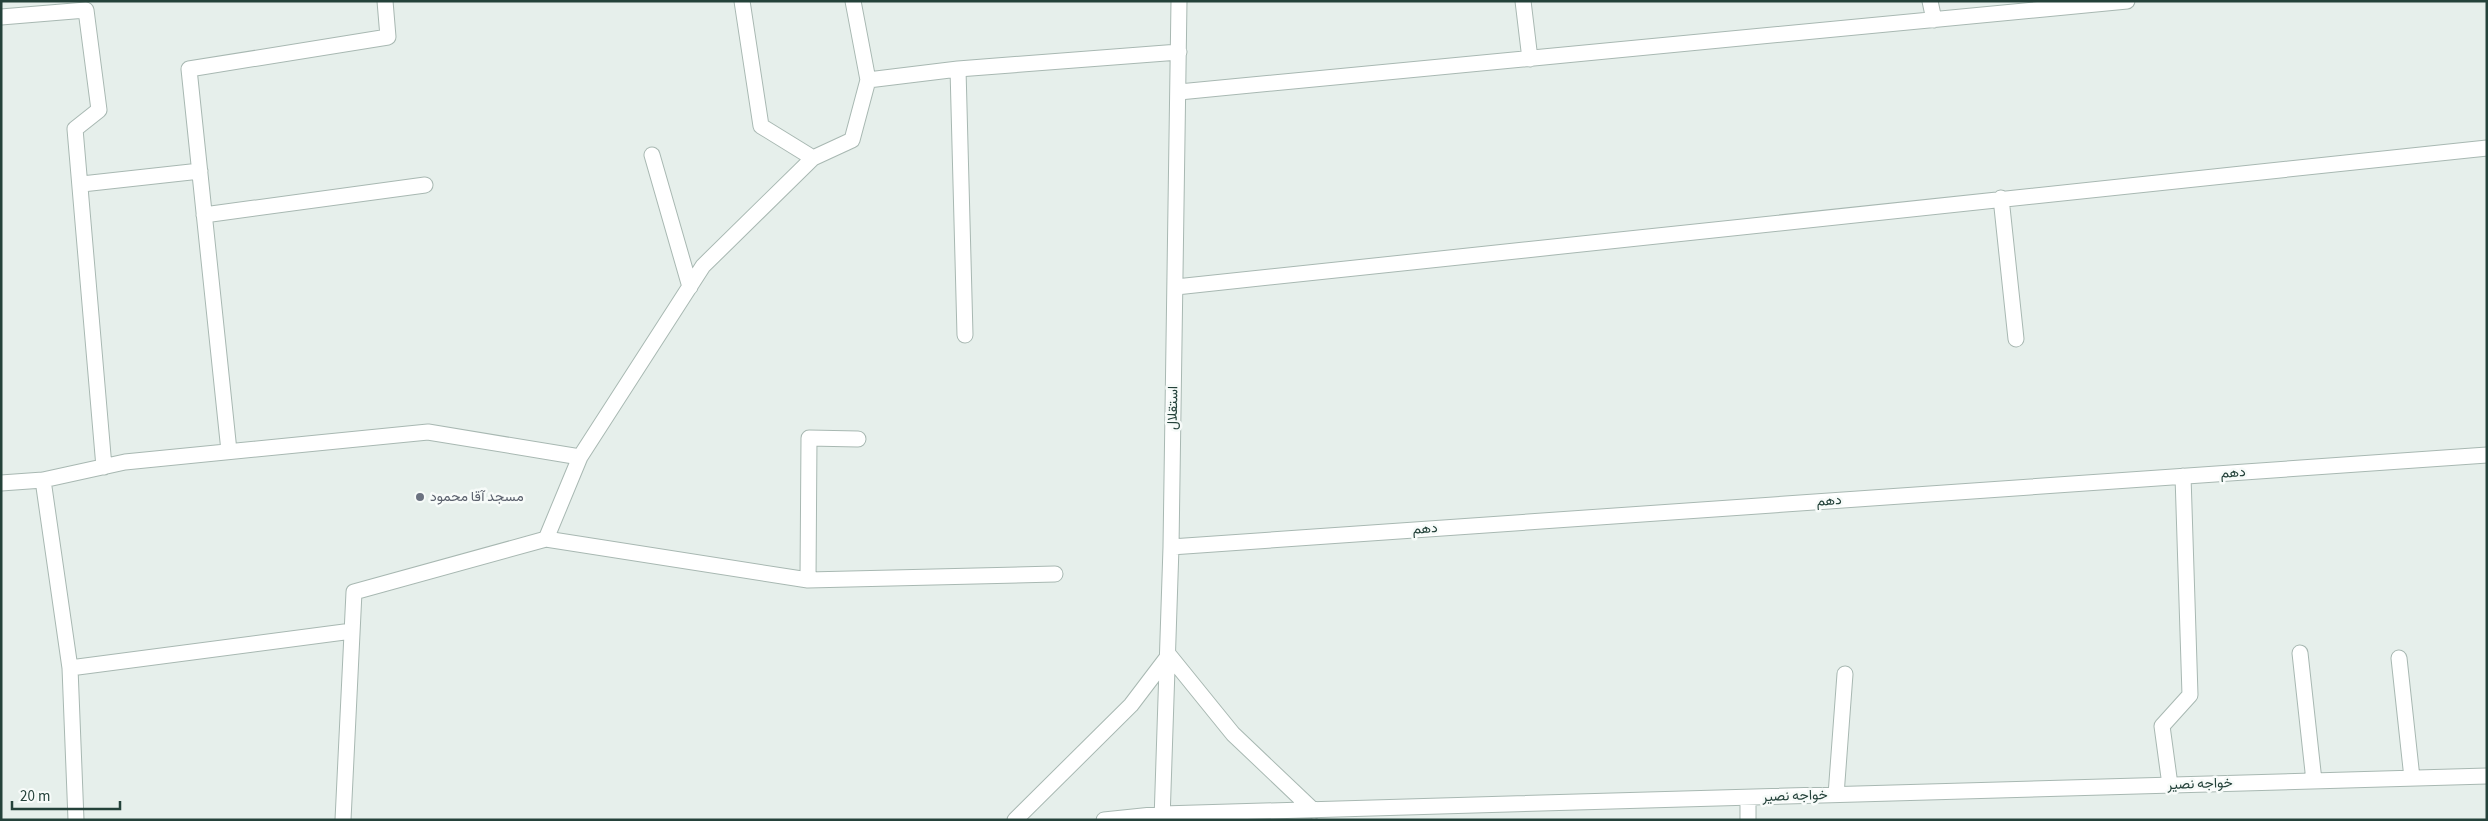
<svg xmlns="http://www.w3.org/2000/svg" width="2488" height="821" viewBox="0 0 2488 821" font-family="'Source Sans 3',Vazirmatn,sans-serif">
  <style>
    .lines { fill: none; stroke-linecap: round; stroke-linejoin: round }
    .minor-casing { stroke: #a8b8b2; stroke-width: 17 }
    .minor { stroke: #fff; stroke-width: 15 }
    .worship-dot { fill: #6b7280; stroke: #f7fbf9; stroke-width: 2 }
    .labels { text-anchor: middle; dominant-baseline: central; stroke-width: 5; stroke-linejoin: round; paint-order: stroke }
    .street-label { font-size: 14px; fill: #24423a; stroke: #f7fbf9 }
    .worship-label { font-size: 14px; fill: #5b616d; stroke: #f7fbf9; text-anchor: start }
  </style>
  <rect width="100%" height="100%" fill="#e6efeb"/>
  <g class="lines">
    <defs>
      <path id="minor" d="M742 1 761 126 813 158
        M853 1 868 80 958 69 1179 52
        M1523 1 1530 59
        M1930 1 1934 20
        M1 17 86 10 99 110 75 129 104 467
        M958 69 965 335
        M1179 92 2127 1
        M652 155 690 287
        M82 184 200 171
        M2001 198 2016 339
        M204 215 425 185
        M1176 287 2487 148
        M229 451 189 69 388 37 385 1
        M43 480 70 668 76 820
        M1 483 43 480 125 462 428 432 580 457
        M546 539 580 457 703 266 813 158 852 140 868 80
        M1171 547 2487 455
        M808 580 809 438 858 439
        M2300 653 2314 781
        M2399 658 2412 778
        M70 668 352 631
        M2170 785 2162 726 2190 695 2183 476
        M1836 795 1845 674
        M1748 798V820
        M343 820 354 592 546 539 808 580 1055 574
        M1015 820 1131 705 1169 655 1233 734 1314 811
        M1104 820 1162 814 2487 776
        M1162 820 1171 547 1179 1"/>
    </defs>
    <use href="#minor" class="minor-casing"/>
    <use href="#minor" class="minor"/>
  </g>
  <circle class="worship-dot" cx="420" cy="497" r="5"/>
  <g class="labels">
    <g class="street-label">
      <text transform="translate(1173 408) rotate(-89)">استقلال</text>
      <text transform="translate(2233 473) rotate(-4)">دهم</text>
      <text transform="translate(1829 501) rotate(-4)">دهم</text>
      <text transform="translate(1425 529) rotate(-4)">دهم</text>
      <text transform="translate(2200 784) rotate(-2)">خواجه نصیر</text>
      <text transform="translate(1795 796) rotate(-2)">خواجه نصیر</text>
    </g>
    <g class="worship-label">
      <text x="430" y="497">مسجد آقا محمود</text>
    </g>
  </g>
  <rect width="2488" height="821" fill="none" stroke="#24423a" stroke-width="5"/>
  <path d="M12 801v8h108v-8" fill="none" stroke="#24423a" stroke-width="2.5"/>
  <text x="20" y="801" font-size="15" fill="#24423a" stroke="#f7fbf9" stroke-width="4" paint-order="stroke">20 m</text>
</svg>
